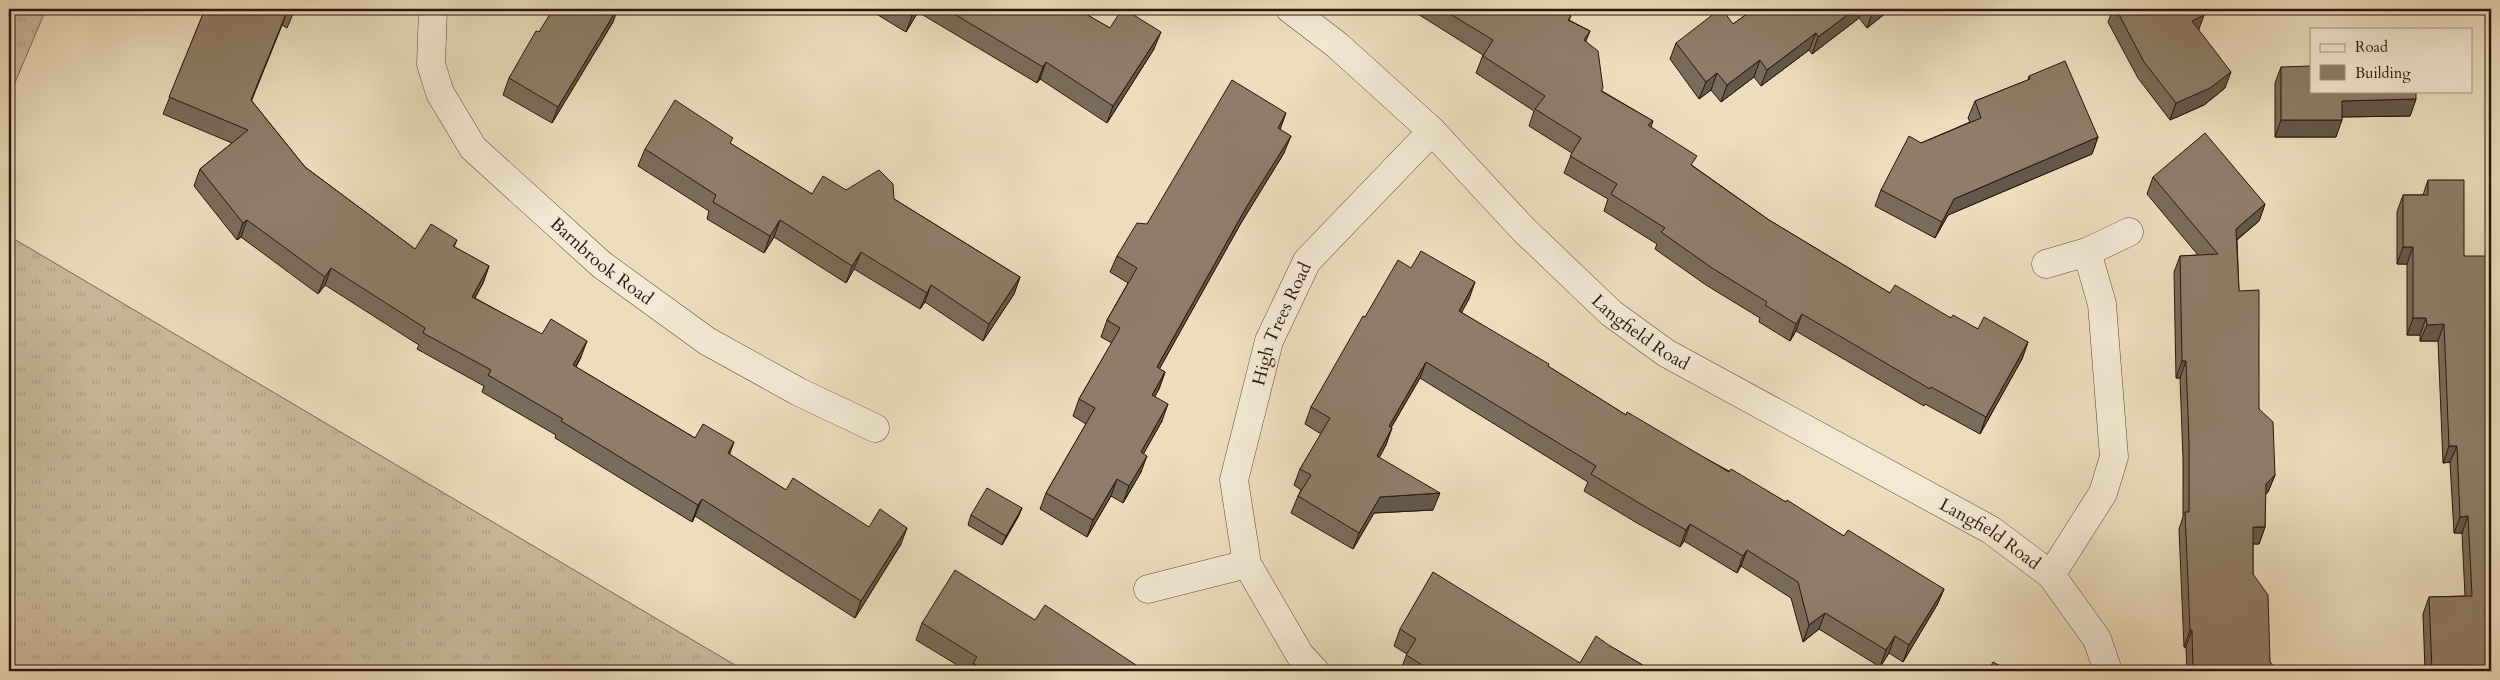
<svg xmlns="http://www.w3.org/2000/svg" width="2500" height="680" viewBox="0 0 2500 680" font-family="Cardo,serif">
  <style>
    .grass { fill: url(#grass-tufts); stroke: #7a6856 }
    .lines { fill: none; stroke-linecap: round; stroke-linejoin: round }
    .minor-casing { stroke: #594739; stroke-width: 29 }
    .minor { stroke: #f3e9d4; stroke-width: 28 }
    .wall { fill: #7a6c5a; stroke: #28150d }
    .shaded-wall { fill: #63584a; stroke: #28150d }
    .building { fill: #8e7d69; stroke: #28150d }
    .labels { text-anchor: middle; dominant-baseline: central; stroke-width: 4.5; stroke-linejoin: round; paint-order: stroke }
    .street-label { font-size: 18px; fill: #28150d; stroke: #f3e9d4 }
  </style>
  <defs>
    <pattern id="grass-tufts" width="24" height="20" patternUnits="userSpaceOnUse" patternTransform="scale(1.25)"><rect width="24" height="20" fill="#cbbb9f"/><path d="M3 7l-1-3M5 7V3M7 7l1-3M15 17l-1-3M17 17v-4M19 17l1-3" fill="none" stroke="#aea088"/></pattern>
  </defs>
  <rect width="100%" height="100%" fill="#ecddbd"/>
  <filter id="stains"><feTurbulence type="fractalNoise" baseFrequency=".004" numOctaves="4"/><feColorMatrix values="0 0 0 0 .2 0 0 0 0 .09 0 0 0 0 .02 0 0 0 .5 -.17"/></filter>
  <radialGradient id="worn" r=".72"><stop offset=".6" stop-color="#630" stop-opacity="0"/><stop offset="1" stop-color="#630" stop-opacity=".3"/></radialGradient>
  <path class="grass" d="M9 9H46L9 97Z
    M9 236 745 671H9Z"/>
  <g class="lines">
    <defs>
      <g id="minor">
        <path id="s1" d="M433 9 431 64 440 93 473 148 602 265 707 341 799 392 875 428"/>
        <path id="s2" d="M1290 9 1337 45 1432 131 1523 229 1611 313 1666 353 1991 530 2051 575 2097 639 2108 671"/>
        <path d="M2046 264 2087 252 2129 232"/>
        <path d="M2051 575 2103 493 2114 457 2102 304 2087 252"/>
        <path d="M1148 589 1247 564"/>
        <path id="s3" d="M1315 671 1300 655 1247 564 1234 480 1269 341 1307 261 1432 131"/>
      </g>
    </defs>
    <use href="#minor" class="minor-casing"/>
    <use href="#minor" class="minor"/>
  </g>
  <path class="wall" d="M205 9H295L287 28 282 25 251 100 305 167 415 249 457 240 454 247 489 266 483 283 475 298 581 357 576 367 695 438 730 455 786 490 869 527 901 544 855 618 695 516 692 522 555 438 556 435 482 392 484 386 417 349 419 345 325 285 318 294 241 237 237 240 194 186 200 169 232 143 163 114Z
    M834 9H844L841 13Z
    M868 9H1077L1110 28 1154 49 1107 123 1040 79 1037 83 918 12 906 32Z
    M1405 9H1559L1571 16 1569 20 1590 31 1586 41 1602 91 1653 121 1651 127 1693 166 1769 220 1890 293 1978 329 2028 342 2022 359 1980 434 1925 404 1924 406 1796 331 1790 341 1759 322 1760 318 1706 285 1655 249 1657 244 1604 211 1608 199 1564 173 1572 153 1529 126 1534 111 1476 73 1483 55 1410 9 1408 11Z
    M1754 9H1891L1867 28 1859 18 1812 54 1809 50 1761 86 1754 77 1721 102 1711 90 1699 99 1670 59 1676 43 1733 24Z
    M2113 9H2200L2204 15 2198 30 2225 88 2204 105 2170 120 2138 78 2108 22Z
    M613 22 552 123 503 95 509 78 539 32Z
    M2281 67 2416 99 2410 116 2342 117 2336 137H2275V83Z
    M2029 76 2098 137 2092 154 1948 215 1935 238 1875 206 1881 190 1921 143 1970 122 1968 118 1975 101 2028 80Z
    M1280 130 1284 153 1241 223 1159 369 1165 372 1159 389 1155 396 1162 421 1143 454 1141 472 1123 503 1111 496 1087 537 1040 509 1046 493 1086 424 1073 416 1079 399 1112 343 1101 337 1107 320 1128 283 1110 272 1117 256 1147 224Z
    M731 144 812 194 846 190 894 199 1020 277 1014 294 983 341 925 302 920 309 854 269 846 283 774 237 764 253 707 219 709 211 638 166 645 149Z
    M2153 177 2265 204 2259 221 2237 240 2239 291 2259 409 2275 475 2268 492 2265 495V527L2259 544H2253V574L2270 662 2277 671H2187L2186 647H2184L2179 529 2183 517V459L2180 378H2176L2174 272 2180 256 2198 255 2147 194Z
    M2428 180 2464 256 2491 671H2425L2423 614 2429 597 2465 596 2462 533H2454L2450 462 2443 463 2438 341H2420V335H2407V264H2397V212L2403 195H2423Z
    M1411 268 1469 299 1461 312 1626 415 1786 502 1844 536 1944 589 1937 605 1903 662 1889 653 1880 667 1819 629 1803 642 1791 598 1741 566 1737 573 1684 541 1680 547 1637 523 1584 491 1588 482 1420 378 1391 428 1386 445 1379 457 1433 510 1374 513 1353 549 1291 513 1298 496 1301 490 1294 485 1300 469 1321 434 1305 424 1311 407 1365 317Z
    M1022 508 1018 517 1002 545 968 525 971 515Z
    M1035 620 1145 671H967L916 640 922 623Z
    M1400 629 1580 663 1610 646 1653 671H1400L1407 654 1394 646Z"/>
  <path class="shaded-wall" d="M288 9 282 25 245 117 251 100Z
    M617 9H618L613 22 552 123 558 107Z
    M916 9H920L918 12 906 32 912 16Z
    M1855 9H1862L1859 18 1812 54 1818 37Z
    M1876 9H1891L1867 28 1873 11Z
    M2204 15 2198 32 2192 21Z
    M1161 32 1154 49 1107 123 1113 106Z
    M1816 33 1809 50 1761 86 1767 70Z
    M1760 60 1754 77 1721 102 1727 85Z
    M1046 62 1040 79 1037 83 1043 67Z
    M2231 72 2225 88 2204 105 2170 120 2176 103Z
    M1717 73 1711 90 1699 99 1706 82Z
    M2416 99 2410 116 2336 117 2342 101Z
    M1286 113 1280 130 1278 128Z
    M2281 120H2342L2336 137H2275Z
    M1291 136 1284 153 1241 223 1151 384 1157 367 1247 206Z
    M2098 137 2092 154 1948 215 1935 238 1942 222 1954 199Z
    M2265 204 2259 221 2230 245 2236 229Z
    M247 220 241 237 237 240 243 223Z
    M780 220 774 237 764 253 770 236Z
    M2403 247H2413L2407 264H2397Z
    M861 252 854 269 846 283 852 266Z
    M489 266 483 283 466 314 472 297Z
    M331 268 325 285 318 294 325 277Z
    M1020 277 1014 294 983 341 989 324Z
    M1475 282 1469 299 1453 328 1459 311Z
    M931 285 925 302 920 309 927 293Z
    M1802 314 1796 331 1790 341 1796 324Z
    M2413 318H2426L2420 335H2407Z
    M2444 324 2438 341H2420L2427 325Z
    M587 341 581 357 567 382 573 365Z
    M2028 342 2022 359 1980 434 1986 417Z
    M2182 361H2186L2180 378H2176Z
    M1426 362 1420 378 1382 443 1389 426Z
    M1165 372 1159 389 1146 412 1152 395Z
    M1168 404 1162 421 1135 469 1141 452Z
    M1392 428 1386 445 1371 473 1377 456Z
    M734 442 728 459V453Z
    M2449 446H2457L2450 462 2443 463Z
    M1147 456 1141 472 1123 503 1129 486Z
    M2275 475 2268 492 2260 501 2266 484Z
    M1117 479 1111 496 1087 537 1093 520Z
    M1440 493 1433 510 1374 513 1353 549 1359 533 1380 497Z
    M702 499 695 516 692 522 698 505Z
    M1022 508 1018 517 1002 545 1006 536Z
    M2468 516 2462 533H2454L2460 517Z
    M1690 524 1684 541 1680 547 1686 530Z
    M2253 527H2265L2259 544H2247Z
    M907 528 901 544 855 618 861 601Z
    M1747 550 1741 566 1737 573 1743 556Z
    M1944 589 1937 605 1903 662 1909 645Z
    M1825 613 1819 629 1803 642 1809 625Z
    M2190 630H2192L2186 647H2184Z
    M1895 636 1889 653 1880 667 1886 650Z"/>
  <path class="building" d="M205 9H288L251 100 305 167 415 249 431 224 457 240 453 246 489 266 472 297 542 334 551 319 587 341 573 365 695 438 703 424 734 442 728 453 786 490 793 478 869 527 880 509 907 528 861 601 702 499 698 505 561 421 563 419 488 375 491 370 423 333 425 328 331 268 325 277 247 220 243 223 200 169 248 130 169 97Z
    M553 9H617L558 107 509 78 536 31 539 32Z
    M901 9H916L912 16Z
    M946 9H1077L1110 28 1122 9H1124L1161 32 1113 106 1046 62 1043 67Z
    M1442 9H1559L1571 16 1568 20 1590 31 1584 40 1598 51 1603 88 1601 91 1653 121 1648 125 1697 156 1691 165 1769 220 1890 293 1895 285 1951 318 1953 315 1978 329 1984 317 2028 342 1986 417 1931 387 1930 389 1802 314 1796 324 1765 305 1767 302 1712 268 1661 232 1665 228 1611 194 1617 184 1570 156 1581 138 1535 109 1545 96 1483 56 1493 40Z
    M1720 9H1722L1733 24 1754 9H1855L1818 37 1816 33 1767 70 1760 60 1727 85 1717 73 1706 82 1676 43Z
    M2116 9H2200L2204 15 2192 21 2231 72 2210 88 2176 103 2144 62Z
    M2065 61 2098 137 1954 199 1942 222 1881 190 1909 136 1921 143 1981 118 1975 101 2030 79 2029 76Z
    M2311 66V91H2416V99L2342 101V120H2281V67Z
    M1232 80 1286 113 1278 128 1291 136 1247 206 1157 367 1165 372 1152 395 1168 404 1141 452 1147 456 1129 486 1117 479 1093 520 1046 493 1095 408 1079 399 1120 328 1107 320 1137 268 1117 256 1137 223 1147 224Z
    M675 100 733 138 730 143 812 194 823 176 846 190 879 170 893 184 894 199 1020 277 989 324 931 285 927 293 861 252 852 266 780 220 770 236 713 202 716 195 645 149Z
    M2205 133 2265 204 2236 229 2239 291 2259 290V409L2273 422 2275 475 2266 484 2265 527H2253V574L2268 595 2270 662 2277 671H2193L2192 630H2190L2185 512H2189V442L2186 361H2182L2180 256 2218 254 2153 177Z
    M2428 180H2464V256H2488L2489 328H2491V671H2432L2429 597 2472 596 2468 516 2460 517 2457 446H2449L2444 324 2427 325 2426 318H2413V247H2403V195H2428Z
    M1421 251 1475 282 1459 311 1549 364 1548 366 1626 415 1627 412 1729 472 1731 469 1786 502 1787 500 1844 536 1848 530 1944 589 1909 645 1895 636 1886 650 1825 613 1809 625 1798 582 1747 550 1743 556 1690 524 1686 530 1644 506 1591 474 1596 466 1426 362 1389 426 1392 428 1377 456 1440 493 1380 497 1359 533 1298 496 1311 475 1300 469 1330 418 1311 407 1363 316 1365 317 1398 260 1411 268Z
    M987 488 1022 508 1006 536 971 515Z
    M955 570 1035 620 1045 605 1145 671H986L973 663 977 657 922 623Z
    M1433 572 1580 663 1596 636 1610 646 1653 671H1432L1406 655 1416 639 1400 629Z
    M1993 662 2010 671H1988Z"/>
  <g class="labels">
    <g class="street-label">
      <text stroke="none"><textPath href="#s1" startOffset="321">Barnbrook Road</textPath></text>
      <text stroke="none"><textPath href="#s3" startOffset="376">High Trees Road</textPath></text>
      <text stroke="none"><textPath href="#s2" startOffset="478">Langfield Road</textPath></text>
      <text stroke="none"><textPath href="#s2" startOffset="882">Langfield Road</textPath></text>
    </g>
  </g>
  <rect width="2500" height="680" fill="none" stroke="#ecddbd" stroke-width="30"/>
  <rect x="10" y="10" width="2480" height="660" fill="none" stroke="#28150d" stroke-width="2.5"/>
  <rect x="15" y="15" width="2470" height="650" fill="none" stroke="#28150d"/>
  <rect x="2310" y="28" width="162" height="65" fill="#f3e9d4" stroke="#a29484"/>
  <rect x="2320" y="44" width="25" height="8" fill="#f3e9d4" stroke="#a29484"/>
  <text x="2355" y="52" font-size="15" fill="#28150d">Road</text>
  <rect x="2320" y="65" width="25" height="15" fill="#8e7d69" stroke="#a29484"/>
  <text x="2355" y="78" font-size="15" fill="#28150d">Building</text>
  <rect width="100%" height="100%" filter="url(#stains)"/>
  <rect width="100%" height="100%" fill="url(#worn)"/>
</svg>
